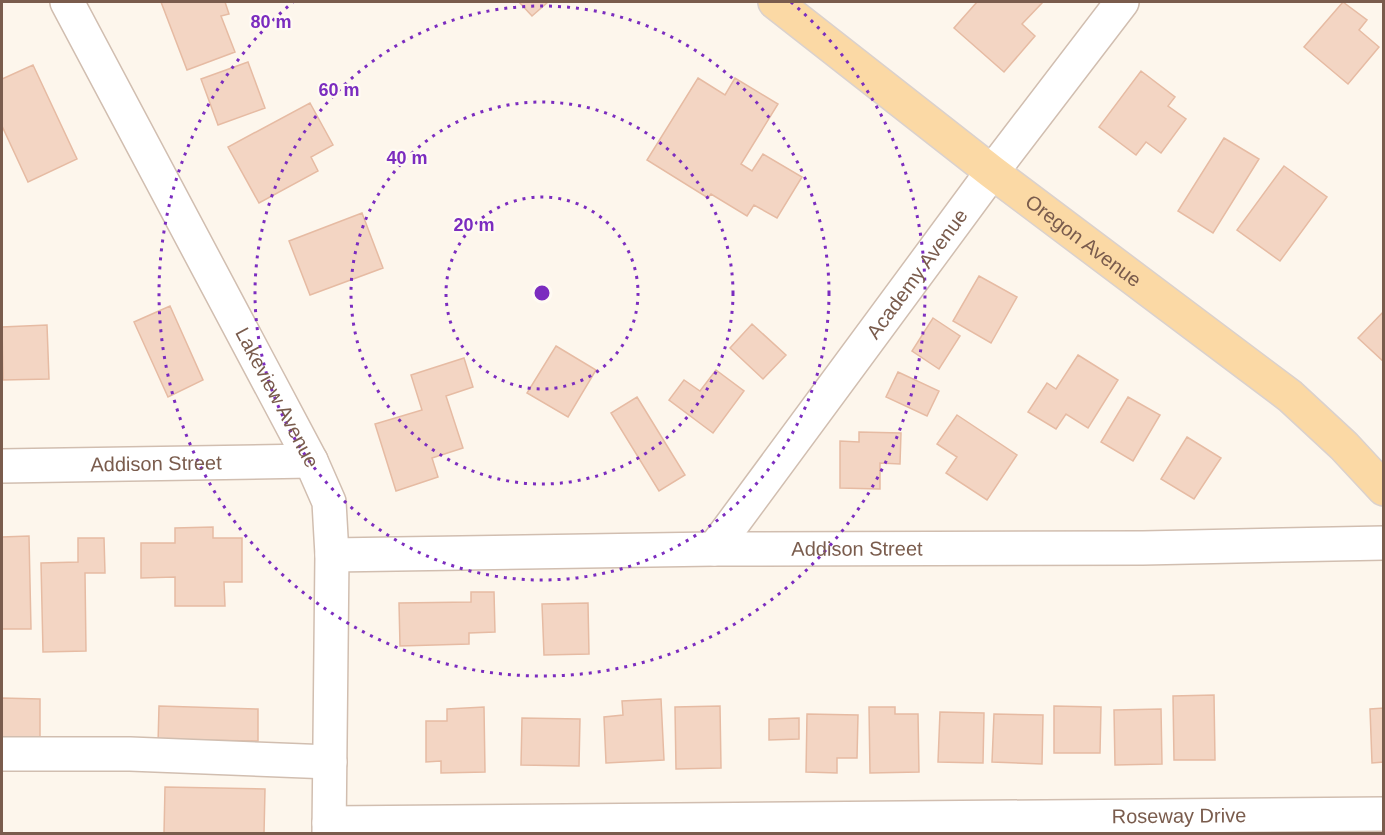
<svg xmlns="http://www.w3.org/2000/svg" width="1385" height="835" viewBox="0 0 1385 835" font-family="Helvetica,sans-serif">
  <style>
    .building { fill: #f3d5c3; stroke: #e6bba3; stroke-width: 1.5 }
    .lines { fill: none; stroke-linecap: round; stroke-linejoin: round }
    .minor-casing { stroke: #d1beb0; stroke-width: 36 }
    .major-casing { stroke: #dad1cd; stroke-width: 36 }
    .minor { stroke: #fff; stroke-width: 33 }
    .major { stroke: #fbd9a5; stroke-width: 33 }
    .ring { fill: none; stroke: #7b2cbf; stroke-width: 3; stroke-dasharray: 3 6 }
    .labels { text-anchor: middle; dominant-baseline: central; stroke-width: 4.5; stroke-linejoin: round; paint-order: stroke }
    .street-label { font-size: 20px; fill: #7a5c4d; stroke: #fffaf3 }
    .centre { fill: #7b2cbf; stroke: #fffaf3; stroke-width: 3 }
    .ring-label { font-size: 18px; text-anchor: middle; font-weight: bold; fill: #7b2cbf; stroke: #fffaf3; stroke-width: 4.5; stroke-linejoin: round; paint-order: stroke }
  </style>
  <rect width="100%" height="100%" fill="#fdf6ec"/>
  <path class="building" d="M161 2H225L229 14 221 16 235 52 187 70Z
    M519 2H548L532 16Z
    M977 2H1043L1022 24 1035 36 1004 72 954 28Z
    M1343 2 1367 20 1359 30 1379 47 1348 84 1304 47Z
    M248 62 265 108 218 125 201 79Z
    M33 65 77 159 28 182 2 126V79Z
    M1141 71 1175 97 1168 106 1186 119 1161 153 1146 142 1136 155 1099 127Z
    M698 78 725 95 735 78 778 104 741 164 752 171 763 154 802 177 777 218 754 205 747 216 711 194 708 198 647 160Z
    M310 103 333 145 311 157 318 171 259 203 228 147Z
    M1224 138 1259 159 1213 233 1178 211Z
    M1284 166 1327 197 1280 261 1237 230Z
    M362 213 383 268 310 295 289 241Z
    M979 276 1017 297 991 343 953 321Z
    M170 306 203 380 168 397 134 322Z
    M1384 311V362L1358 338Z
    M933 318 960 336 939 369 912 351Z
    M752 324 786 355 763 379 730 348Z
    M47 325 49 379 3 380 2 327Z
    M556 346 596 370 568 417 527 393Z
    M1078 355 1118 380 1088 428 1066 414 1056 429 1028 412 1047 383 1056 389Z
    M464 358 473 387 446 396 463 448 432 458 438 477 396 491 375 424 422 410 411 375Z
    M716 370 744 391 713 433 669 400 684 380 700 391Z
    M898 372 939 391 927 416 886 397Z
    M637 397 685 475 659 491 611 413Z
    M1128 397 1160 415 1133 461 1101 442Z
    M957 415 1017 455 987 500 946 473 957 457 937 444Z
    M859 432 901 433 900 464 880 463V489L840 488V441L859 442Z
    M1187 437 1221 458 1194 499 1161 479Z
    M213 527V538H242V582H224L225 606H175V577L141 578V543H175V528Z
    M29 536 31 629H2V537Z
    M78 538H104L105 573H85L86 651 43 652 41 563 78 562Z
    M471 592H494L495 632 469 633V644L400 646 399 603 471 602Z
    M588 603 589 654 544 655 542 604Z
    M1214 695 1215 760H1174L1173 696Z
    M2 698 40 699V739L2 738Z
    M661 699 664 760 606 763 604 717 623 715 622 701Z
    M159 706 258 709V741L193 740 192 745 158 744Z
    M720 706 721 768 676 769 675 707Z
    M1054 706 1101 707 1100 753H1054Z
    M484 707 485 772 441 773V761L426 762V721H447V709Z
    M869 707H895V714H918L919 772 870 773Z
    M1384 708V762L1372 763 1370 709Z
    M1161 709 1162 764 1115 765 1114 710Z
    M940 712 984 713 983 763 938 762Z
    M807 714 858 715 857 758H837V773L806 772Z
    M994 714 1043 715 1042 764 992 762Z
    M522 718 580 719 579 766 521 765Z
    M799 718V739L769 740V719Z
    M165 787 265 789 264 834H164Z"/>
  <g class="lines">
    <defs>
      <g id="minor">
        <path id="s1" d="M67 2 311 461 329 502 332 555 329 834"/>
        <path id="s2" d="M2 466 311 461"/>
        <path id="s3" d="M714 549 992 172 1122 2"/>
        <path id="s4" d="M332 555 714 549 1143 548 1384 543"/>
        <path d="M2 754H130L330 762"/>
        <path id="s5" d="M329 823 1384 814"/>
      </g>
      <g id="major">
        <path id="s6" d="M775 2 992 172 1290 396 1344 446 1384 489"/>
      </g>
    </defs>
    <use href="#minor" class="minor-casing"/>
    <use href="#major" class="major-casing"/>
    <use href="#minor" class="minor"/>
    <use href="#major" class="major"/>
  </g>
  <g class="ring">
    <circle cx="542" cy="293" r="96"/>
    <circle cx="542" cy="293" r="191"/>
    <circle cx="542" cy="293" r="287"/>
    <path d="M791 2A383 383 0 1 1 293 2"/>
  </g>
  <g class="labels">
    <g class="street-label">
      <text stroke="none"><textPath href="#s6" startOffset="390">Oregon Avenue</textPath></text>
      <text stroke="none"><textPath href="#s3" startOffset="342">Academy Avenue</textPath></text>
      <text stroke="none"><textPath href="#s1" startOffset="448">Lakeview Avenue</textPath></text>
      <text stroke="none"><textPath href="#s2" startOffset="154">Addison Street</textPath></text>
      <text stroke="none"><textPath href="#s4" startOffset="525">Addison Street</textPath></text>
      <text stroke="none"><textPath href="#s5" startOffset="850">Roseway Drive</textPath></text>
    </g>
  </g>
  <circle cx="542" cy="293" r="9" class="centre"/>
  <g class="ring-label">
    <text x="271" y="28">80 m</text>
    <text x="339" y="96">60 m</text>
    <text x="407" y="164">40 m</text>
    <text x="474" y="231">20 m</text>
  </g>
  <rect width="1385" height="835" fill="none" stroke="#7a5c4d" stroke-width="6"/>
</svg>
